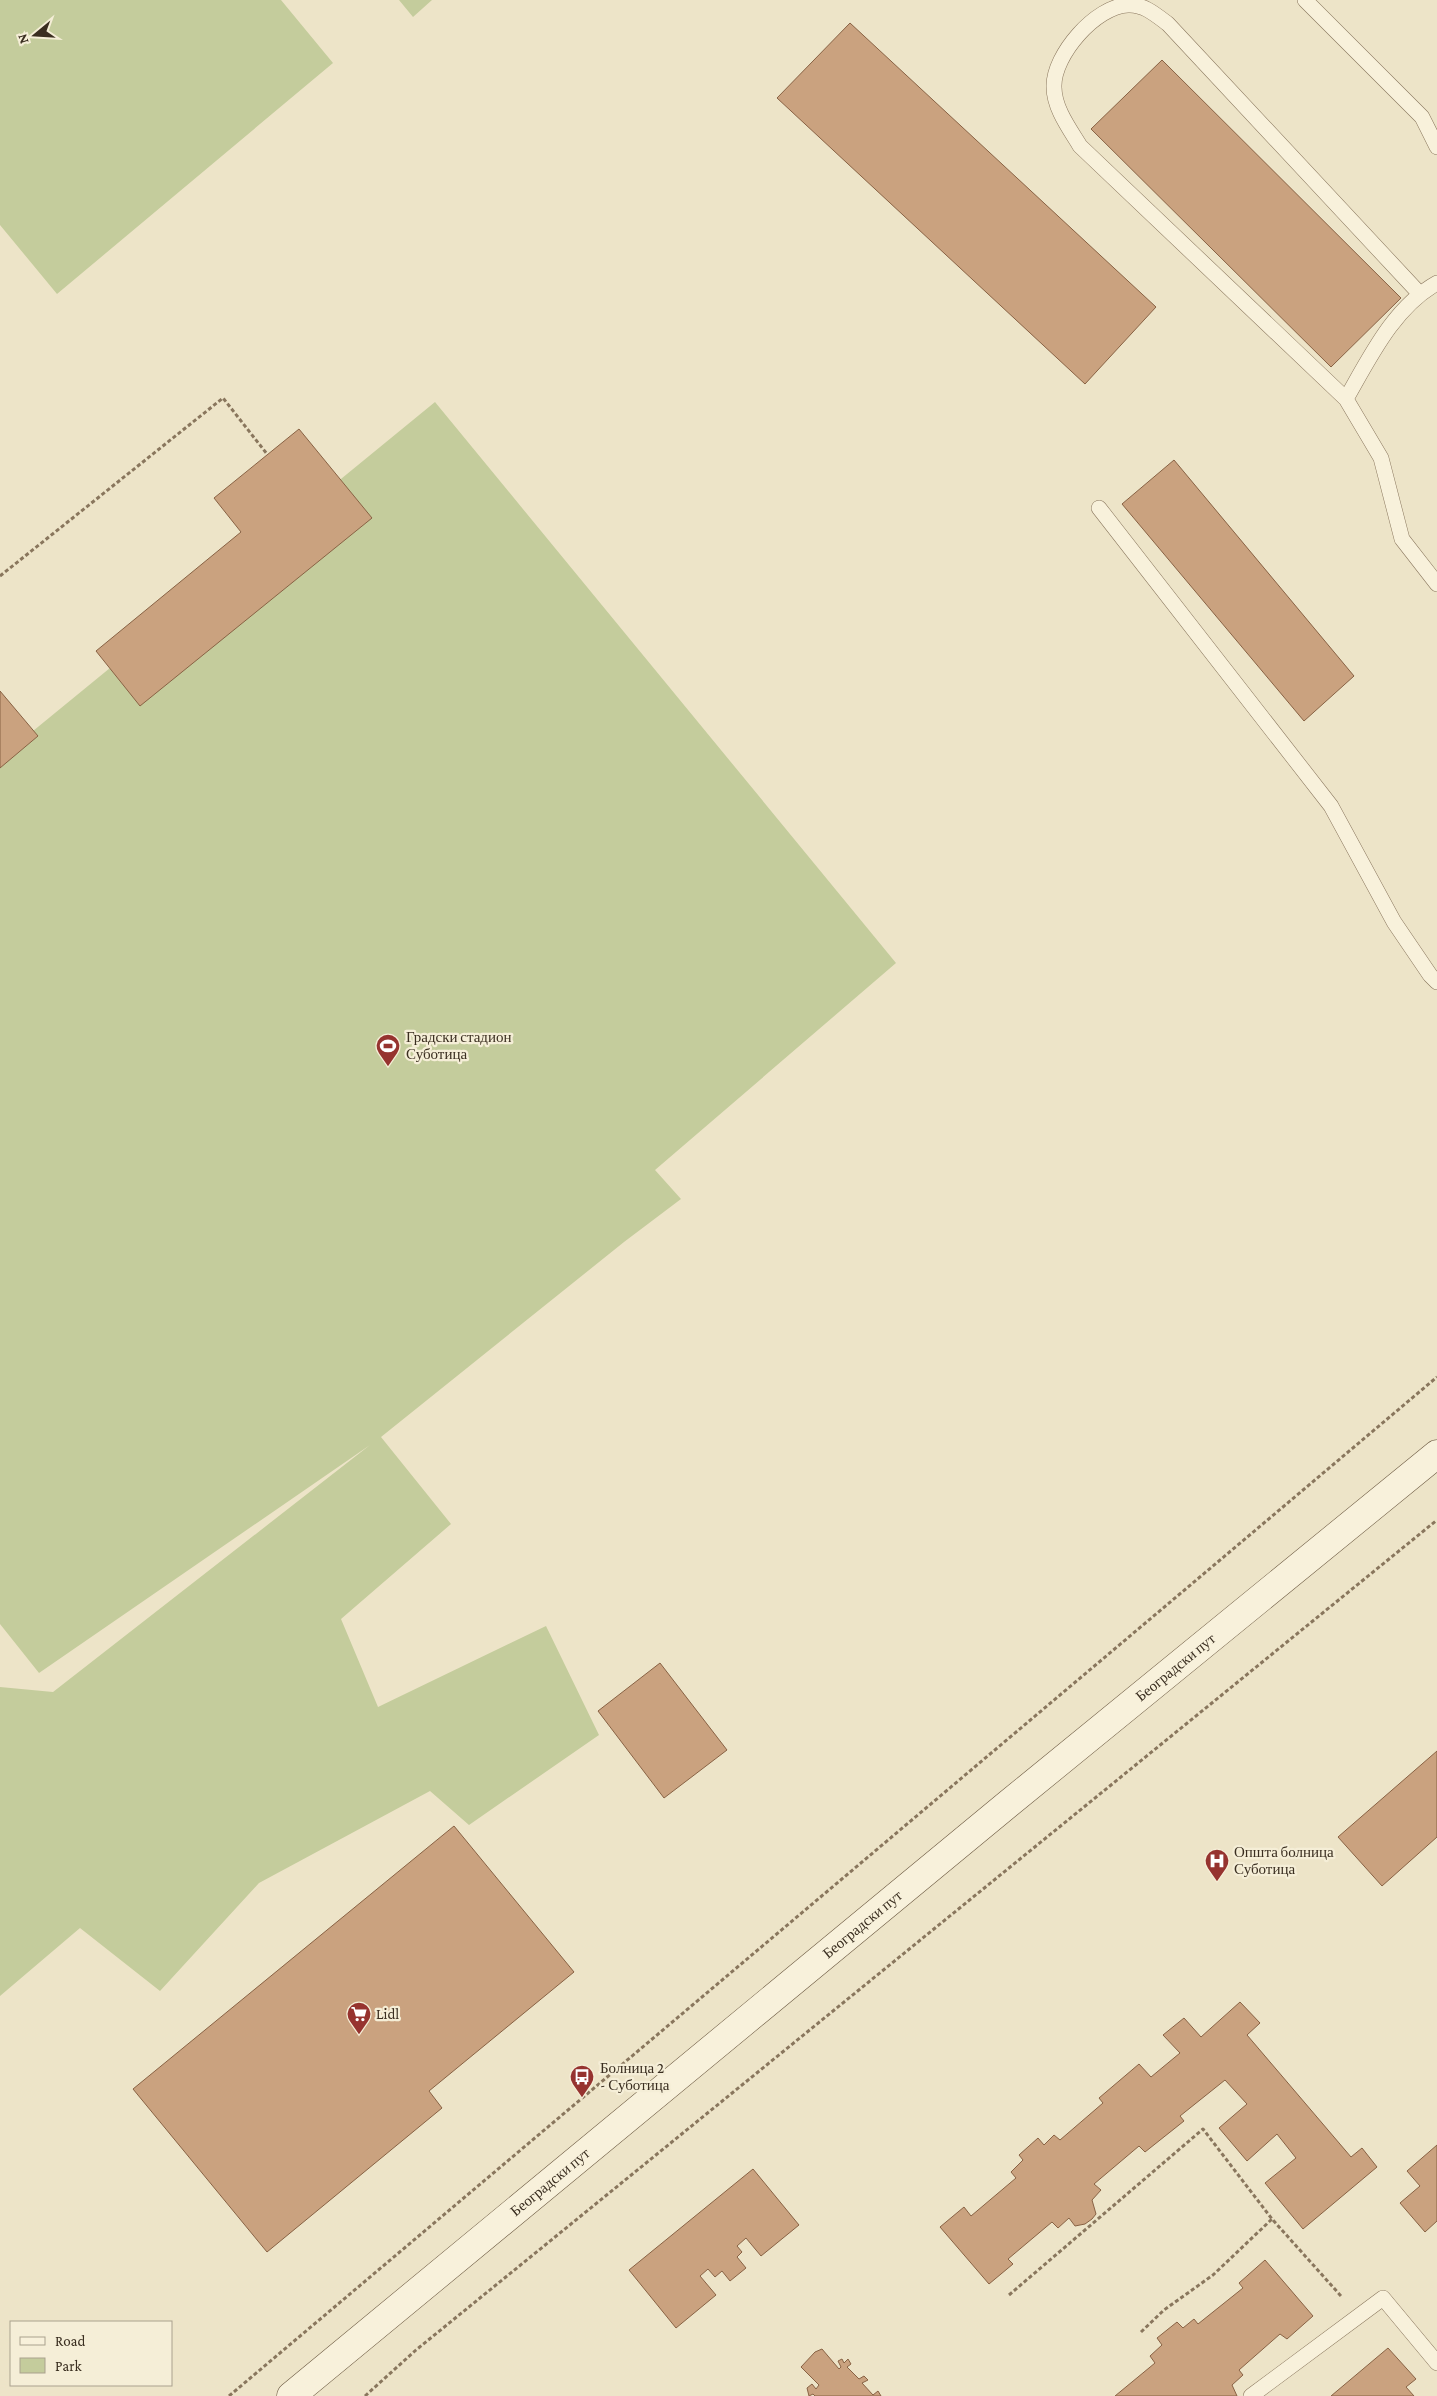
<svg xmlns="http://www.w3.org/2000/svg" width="1437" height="2396" viewBox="0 0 1437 2396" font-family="'Crimson Pro',serif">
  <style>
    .green { fill: #c4cc9c }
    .building { fill: #caa27f; stroke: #886244 }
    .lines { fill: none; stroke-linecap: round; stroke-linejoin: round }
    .service-casing { stroke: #89765d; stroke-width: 16 }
    .secondary-casing { stroke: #6b5840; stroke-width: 29 }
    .path { stroke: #89765d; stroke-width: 3; stroke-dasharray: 4 2.5; stroke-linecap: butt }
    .service { stroke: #f8f1db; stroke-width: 15 }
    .secondary { stroke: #f8f1db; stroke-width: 28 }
    .labels { text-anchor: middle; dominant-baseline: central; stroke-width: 4.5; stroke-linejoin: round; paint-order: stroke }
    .poi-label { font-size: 15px; fill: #3a2e20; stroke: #f5eed7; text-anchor: start }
    .street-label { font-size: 15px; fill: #3a2e20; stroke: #f5eed7 }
  </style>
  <rect width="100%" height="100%" fill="#ede4c8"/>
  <path class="green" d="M0 0H281L333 63 57 294 0 225Z
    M399 0H432L413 17Z
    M435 402 896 963 655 1170 681 1199 624 1242 381 1437 451 1524 341 1619 378 1707 546 1626 599 1735 469 1825 430 1791 259 1883 160 1991 80 1928 0 1996V1687L53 1692 370 1445 39 1673 0 1624V758Z"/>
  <path class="building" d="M850 23 1156 307 1085 384 777 98Z
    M1162 60 1401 298 1331 367 1091 129Z
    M299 429 372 518 140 706 96 651 241 532 214 498Z
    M1174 460 1354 676 1304 721 1122 504Z
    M0 691 38 736 0 768Z
    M660 1663 727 1750 664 1798 598 1711Z
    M1437 1751V1837L1382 1886 1338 1837Z
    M454 1826 574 1972 429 2091 442 2108 267 2252 133 2089Z
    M1240 2002 1260 2023 1247 2035 1351 2157 1362 2148 1377 2167 1303 2229 1265 2183 1296 2158 1277 2134 1247 2161 1219 2128 1247 2104 1225 2080 1180 2116 1184 2121 1145 2152 1139 2146 1094 2184 1101 2190 1092 2200 1096 2214 1092 2219 1085 2224 1075 2226 1069 2218 1058 2228 1052 2222 1008 2259 1013 2264 989 2284 940 2227 964 2207 971 2216 1016 2178 1011 2172 1023 2160 1019 2155 1038 2138 1044 2145 1054 2135 1060 2140 1103 2103 1099 2098 1139 2064 1151 2077 1180 2053 1163 2035 1184 2018 1201 2037Z
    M1437 2145V2221L1425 2232 1400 2203 1420 2186 1407 2171Z
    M753 2169 799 2225 761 2256 746 2238 737 2246 742 2252 737 2257 746 2268 730 2281 722 2271 715 2277 708 2269 700 2276 716 2295 676 2328 629 2270Z
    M1265 2260 1313 2316 1287 2339 1280 2334 1239 2370 1243 2375 1232 2385 1237 2396H1115L1155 2363 1150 2356 1162 2345 1157 2338 1177 2322 1183 2328 1194 2319 1198 2324 1243 2288 1239 2283Z
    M1388 2348 1416 2379 1406 2387 1414 2396H1331Z
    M822 2349 839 2369 841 2367 838 2361 842 2359 844 2363 848 2359 851 2364 847 2367 859 2379 864 2376 868 2380 862 2383 873 2395 878 2391 881 2396H815L813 2394 809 2396 807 2388 812 2384 816 2389 819 2385 801 2367 815 2352Z"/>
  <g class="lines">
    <defs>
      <path id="service" d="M1305 0 1422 117 1437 147
        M1419 293 1168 24C1156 15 1144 4 1128 5 1096 6 1053 55 1054 87 1054 108 1069 128 1080 146L1346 399 1381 458 1402 539 1437 584
        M1346 399C1370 357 1394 307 1437 283
        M1099 508 1331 806 1394 922 1430 975 1437 982
        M1251 2396 1383 2298 1437 2363"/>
      <g id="secondary">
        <path id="s1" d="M291 2396 1008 1804 1437 1454"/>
      </g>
    </defs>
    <use href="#service" class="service-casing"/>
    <use href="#secondary" class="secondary-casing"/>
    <path class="path" d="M0 576 223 398 267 454
      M1009 2295 1203 2129 1272 2219 1341 2296
      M1141 2332 1164 2310 1213 2275 1272 2219
      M229 2396 1437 1377
      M365 2396 416 2350 1437 1520"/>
    <use href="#service" class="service"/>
    <use href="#secondary" class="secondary"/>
  </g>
  <defs>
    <symbol id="stadium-pin" viewBox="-11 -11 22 30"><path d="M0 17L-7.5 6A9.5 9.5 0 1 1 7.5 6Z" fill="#96332f" stroke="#f5eed7"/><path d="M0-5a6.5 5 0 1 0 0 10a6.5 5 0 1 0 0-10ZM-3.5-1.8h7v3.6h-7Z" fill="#fff"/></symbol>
    <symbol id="hospital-pin" viewBox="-11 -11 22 30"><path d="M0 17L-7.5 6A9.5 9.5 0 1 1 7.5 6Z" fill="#96332f" stroke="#f5eed7"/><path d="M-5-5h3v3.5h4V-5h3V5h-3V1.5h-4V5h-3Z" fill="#fff"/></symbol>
    <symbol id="supermarket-pin" viewBox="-11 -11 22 30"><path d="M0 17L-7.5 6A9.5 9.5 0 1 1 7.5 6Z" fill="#96332f" stroke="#f5eed7"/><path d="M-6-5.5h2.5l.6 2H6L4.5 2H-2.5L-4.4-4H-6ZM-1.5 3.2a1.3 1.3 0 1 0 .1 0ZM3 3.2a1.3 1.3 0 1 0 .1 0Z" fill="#fff"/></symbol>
    <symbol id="bus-pin" viewBox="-11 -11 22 30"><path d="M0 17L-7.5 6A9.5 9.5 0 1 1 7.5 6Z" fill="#96332f" stroke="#f5eed7"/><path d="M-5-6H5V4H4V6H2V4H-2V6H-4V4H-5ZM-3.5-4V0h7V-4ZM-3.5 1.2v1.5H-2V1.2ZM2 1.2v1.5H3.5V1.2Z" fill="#fff"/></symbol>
  </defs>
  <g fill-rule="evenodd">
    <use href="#stadium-pin" x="374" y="1032" width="28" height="38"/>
    <use href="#hospital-pin" x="1203" y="1847" width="28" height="38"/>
    <use href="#supermarket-pin" x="345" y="2000" width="28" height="38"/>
    <use href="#bus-pin" x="568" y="2063" width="28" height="38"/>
  </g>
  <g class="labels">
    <g class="poi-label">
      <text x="406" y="1037">Градски стадион<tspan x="406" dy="17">Суботица</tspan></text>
      <text x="1234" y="1852">Општа болница<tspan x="1234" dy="17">Суботица</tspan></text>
      <text x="376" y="2014">Lidl</text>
      <text x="600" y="2068">Болница 2<tspan x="600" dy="17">- Суботица</tspan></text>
    </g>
    <g class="street-label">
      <text stroke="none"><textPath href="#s1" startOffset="1146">Београдски пут</textPath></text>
      <text stroke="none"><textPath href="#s1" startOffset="741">Београдски пут</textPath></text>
      <text stroke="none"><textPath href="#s1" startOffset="336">Београдски пут</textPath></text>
    </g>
  </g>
  <rect x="10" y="2321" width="162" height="65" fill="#f5eed7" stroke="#aaa18e"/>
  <rect x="20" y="2337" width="25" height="8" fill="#f8f1db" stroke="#aaa18e"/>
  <text x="55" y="2346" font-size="15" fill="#3a2e20">Road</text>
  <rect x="20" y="2358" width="25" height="15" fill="#c4cc9c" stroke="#aaa18e"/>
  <text x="55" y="2371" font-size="15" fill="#3a2e20">Park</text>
  <g transform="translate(35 35) rotate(252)" stroke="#f5eed7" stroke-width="4" paint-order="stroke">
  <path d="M0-4L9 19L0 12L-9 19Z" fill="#3a2e20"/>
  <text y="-8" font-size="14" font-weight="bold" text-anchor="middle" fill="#3a2e20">N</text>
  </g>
</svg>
